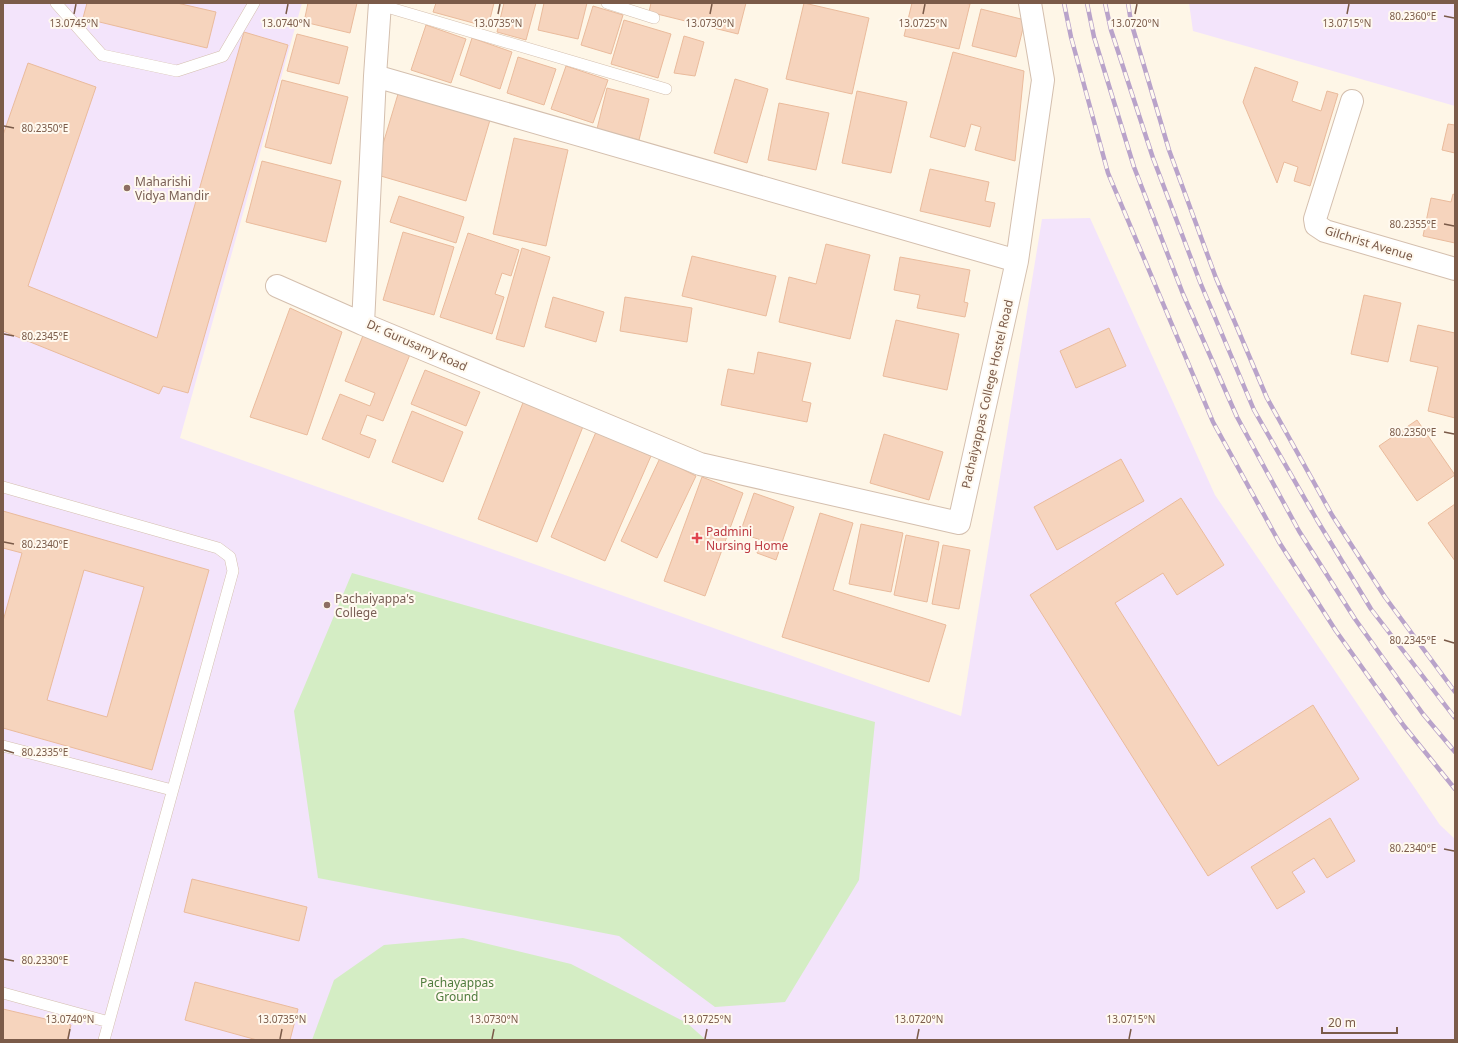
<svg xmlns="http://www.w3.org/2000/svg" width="1458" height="1043" viewBox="0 0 1458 1043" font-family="'Noto Sans',sans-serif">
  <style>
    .education { fill: #f3e4fb }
    .green { fill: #d4edc4 }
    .building { fill: #f6d4bd; stroke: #eabb9c; fill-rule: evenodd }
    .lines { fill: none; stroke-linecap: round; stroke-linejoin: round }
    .lane-casing { stroke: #d4bfae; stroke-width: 12 }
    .street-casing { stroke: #d4bfae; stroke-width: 24 }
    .lane { stroke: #fff; stroke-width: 11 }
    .street { stroke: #fff; stroke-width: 22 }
    .rail-casing { stroke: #b9a3ca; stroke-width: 4.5 }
    .rail { stroke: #fff9ef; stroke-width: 3; stroke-dasharray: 9; stroke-linecap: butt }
    .ticks { fill: none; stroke: #7b5b49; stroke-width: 1.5 }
    .education-dot { fill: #8d6e63; stroke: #fff9ef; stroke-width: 1.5 }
    .health-dot { fill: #e0444e; stroke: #fff9ef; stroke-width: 1.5 }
    .labels { text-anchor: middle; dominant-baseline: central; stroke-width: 4; stroke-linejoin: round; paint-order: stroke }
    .education-label { font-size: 12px; fill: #785e54; stroke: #fff9ef; text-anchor: start }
    .street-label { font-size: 12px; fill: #7b5b49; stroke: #fff9ef }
    .health-label { font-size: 12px; fill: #be3a42; stroke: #fff9ef; text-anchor: start }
    .park-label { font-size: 12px; fill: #4e7b3c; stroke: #fff9ef }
    .ticks-label { font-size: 10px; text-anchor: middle; fill: #7b5b49; stroke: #fff9ef; stroke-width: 4; stroke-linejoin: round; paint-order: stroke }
  </style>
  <rect width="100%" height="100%" fill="#fef6e7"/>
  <path class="education" d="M3 3H302L180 438 961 716 1042 219 1090 218 1215 495 1440 825 1455 839V1040H3Z
    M1189 3H1455V106L1193 31Z"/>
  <path class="green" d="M352 573 875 722 859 880 785 1002 715 1007 619 936 318 878 294 711Z
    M463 938 571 964 687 1023 706 1040H312L334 980 384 945Z"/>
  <path class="building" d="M87 3H177L216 12 207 48 83 18Z
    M308 3H357L350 33 304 22Z
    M436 3H494L488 27 433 12Z
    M504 3H536L526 40 497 32Z
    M544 3H587L578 39 538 30Z
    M651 3H746L738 34 649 12Z
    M804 3 869 18 852 94 786 79Z
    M912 3H964L970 4 959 49 904 36Z
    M593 6 623 15 611 54 581 45Z
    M981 9 1025 20 1016 57 972 46Z
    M624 20 671 34 658 78 611 64Z
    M426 25 466 39 451 83 411 70Z
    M244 32 288 45 188 393 163 386 159 394 3 331V135L28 63 96 87 28 286 157 338Z
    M297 34 348 47 339 84 287 71Z
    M684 36 704 42 695 76 674 73Z
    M472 38 512 52 500 89 460 75Z
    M953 52 1024 71 1015 161 975 150 981 127 971 124 965 147 930 137Z
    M518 57 556 69 544 105 507 93Z
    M566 66 608 80 593 123 551 109Z
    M1255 67 1298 82 1292 101 1321 111 1327 91 1338 94 1310 186 1294 181 1298 167 1284 162 1277 183 1243 102Z
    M735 79 768 89 747 163 714 153Z
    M282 80 348 97 331 164 265 147Z
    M607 88 649 99 639 140 597 129Z
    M857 91 907 102 891 173 842 163Z
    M398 94 490 120 466 201 374 174Z
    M779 103 829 113 816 170 768 160Z
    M1448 124 1455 125V153L1442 150Z
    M514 138 568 150 546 246 493 234Z
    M262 161 341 181 326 242 246 222Z
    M930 169 989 182 985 201 995 203 990 227 920 211Z
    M1453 194 1455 195V243L1423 236 1431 198 1451 202Z
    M399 196 464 217 456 243 390 222Z
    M403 232 454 247 434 315 383 300Z
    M468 233 519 250 511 276 502 273 495 294 504 297 492 334 440 317Z
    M826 244 870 255 850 339 779 322 789 277 816 284Z
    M522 248 550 257 524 347 496 339Z
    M692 256 776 276 766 316 682 296Z
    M900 257 970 270 964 302 968 303 965 317 917 308 920 295 894 290Z
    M1364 295 1401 303 1388 362 1351 354Z
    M553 297 604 312 596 342 545 327Z
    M625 297 692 308 687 342 620 331Z
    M290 308 342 332 307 435 250 417Z
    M896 320 959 334 947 390 883 376Z
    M1418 325 1455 333V418L1428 411 1438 367 1410 361Z
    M1109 328 1126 366 1076 388 1060 351Z
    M364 333 411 352 383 421 367 415 360 434 376 440 369 458 322 439 340 394 370 406 375 393 345 381Z
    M758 352 811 363 802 401 811 403 807 422 721 405 728 369 754 374Z
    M425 370 480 392 466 426 411 404Z
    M524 400 584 424 537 542 478 519Z
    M412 411 463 432 443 482 392 462Z
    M1417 420 1455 475 1417 501 1379 446Z
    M596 432 651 456 605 561 551 537Z
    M884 434 943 452 929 500 870 483Z
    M660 458 696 476 657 558 621 541Z
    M1121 459 1144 501 1057 550 1034 507Z
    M702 477 743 493 705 596 664 581Z
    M754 493 794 507 776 560 757 553 761 540 740 533Z
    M1181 498 1224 565 1177 595 1163 573 1115 603 1218 766 1313 705 1359 779 1208 876 1030 595Z
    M1455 504V561L1428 523Z
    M3 511 209 570 152 770 3 728V621L22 553 3 548ZM84 570 144 587 107 717 47 700Z
    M820 513 853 523 833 590 946 625 929 682 782 637Z
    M861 524 903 533 891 592 849 584Z
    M906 535 939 542 927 602 894 595Z
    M943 545 970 550 959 609 932 604Z
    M1330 818 1355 861 1327 878 1314 858 1292 872 1305 892 1277 909 1251 867Z
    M192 879 307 907 299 941 184 912Z
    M195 982 298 1009 290 1040H257L185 1020Z
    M3 1009 71 1025 67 1040H3Z"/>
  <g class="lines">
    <defs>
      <path id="lane" d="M56 3 102 55 177 71 223 56 254 3
        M607 3 654 18
        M380 5 666 89
        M3 487 218 548 230 557 233 571 104 1040
        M3 746 172 790
        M3 993 109 1022"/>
      <path id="street" d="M380 3 375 76 363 324 700 464 959 523 1017 261 1043 80 1030 3
        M375 76 1017 261
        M1352 101 1315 219 1316 225 1325 231 1455 269
        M277 286 363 324"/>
    </defs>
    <use href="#lane" class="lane-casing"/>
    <use href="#street" class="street-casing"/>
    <use href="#lane" class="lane"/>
    <use href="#street" class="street"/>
    <defs>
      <path id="rail" d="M1064 3 1071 37 1108 173 1213 422 1279 542 1336 631 1404 726 1455 789
        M1087 3 1094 37 1134 167 1183 294 1237 417 1299 531 1355 619 1423 714 1455 752
        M1105 3 1111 30 1153 158 1200 282 1254 410 1317 520 1371 609 1455 718
        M1128 3 1131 22 1169 150 1216 278 1267 398 1332 515 1385 597 1455 692"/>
    </defs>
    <use href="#rail" class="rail-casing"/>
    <use href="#rail" class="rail"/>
  </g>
  <path class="ticks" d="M74 14 76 4M286 14 288 4M498 14 500 4M710 14 712 4M923 14 925 4M1135 14 1137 4M1347 14 1349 4M1444 16 1454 18M4 126 14 128M1444 224 1454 226M4 334 14 336M1444 432 1454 434M4 542 14 544M1444 640 1454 643M4 750 14 753M1444 849 1454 851M4 959 14 961M68 1039 70 1029M280 1039 282 1029M492 1039 494 1029M705 1039 707 1029M917 1039 919 1029M1129 1039 1131 1029"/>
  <g class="education-dot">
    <circle cx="127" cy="188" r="4"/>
    <circle cx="327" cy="605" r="4"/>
  </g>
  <path class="health-dot" d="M695 532h4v4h4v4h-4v4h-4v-4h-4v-4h4z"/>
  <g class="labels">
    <g class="education-label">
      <text x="135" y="181">Maharishi<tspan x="135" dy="14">Vidya Mandir</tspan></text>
      <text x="335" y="598">Pachaiyappa's<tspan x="335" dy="14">College</tspan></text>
    </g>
    <g class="street-label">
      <text transform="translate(1369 243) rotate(17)">Gilchrist Avenue</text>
      <text transform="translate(417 345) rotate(24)">Dr. Gurusamy Road</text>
      <text transform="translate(987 394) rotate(-77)">Pachaiyappas College Hostel Road</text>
    </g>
    <g class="health-label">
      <text x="706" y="531">Padmini<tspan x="706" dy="14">Nursing Home</tspan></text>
    </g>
    <g class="park-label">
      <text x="457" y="982">Pachayappas<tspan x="457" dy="14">Ground</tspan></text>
    </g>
  </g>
  <g class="ticks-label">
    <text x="1413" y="20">80.2360°E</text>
    <text x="74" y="27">13.0745°N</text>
    <text x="286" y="27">13.0740°N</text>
    <text x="498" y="27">13.0735°N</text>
    <text x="710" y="27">13.0730°N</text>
    <text x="923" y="27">13.0725°N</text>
    <text x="1135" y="27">13.0720°N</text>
    <text x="1347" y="27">13.0715°N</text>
    <text x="45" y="132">80.2350°E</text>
    <text x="1413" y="228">80.2355°E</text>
    <text x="45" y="340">80.2345°E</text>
    <text x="1413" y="436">80.2350°E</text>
    <text x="45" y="548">80.2340°E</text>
    <text x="1413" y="644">80.2345°E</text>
    <text x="45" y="756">80.2335°E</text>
    <text x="1413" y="852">80.2340°E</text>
    <text x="45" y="964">80.2330°E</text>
    <text x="70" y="1023">13.0740°N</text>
    <text x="282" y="1023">13.0735°N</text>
    <text x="494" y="1023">13.0730°N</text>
    <text x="707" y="1023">13.0725°N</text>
    <text x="919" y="1023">13.0720°N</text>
    <text x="1131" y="1023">13.0715°N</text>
  </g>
  <rect width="1458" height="1043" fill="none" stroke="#7b5b49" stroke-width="8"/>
  <path d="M1322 1027v6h75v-6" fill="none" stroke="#7b5b49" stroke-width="2"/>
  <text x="1328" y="1027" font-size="12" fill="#7b5b49" stroke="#fff9ef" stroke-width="3" paint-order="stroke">20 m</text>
</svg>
